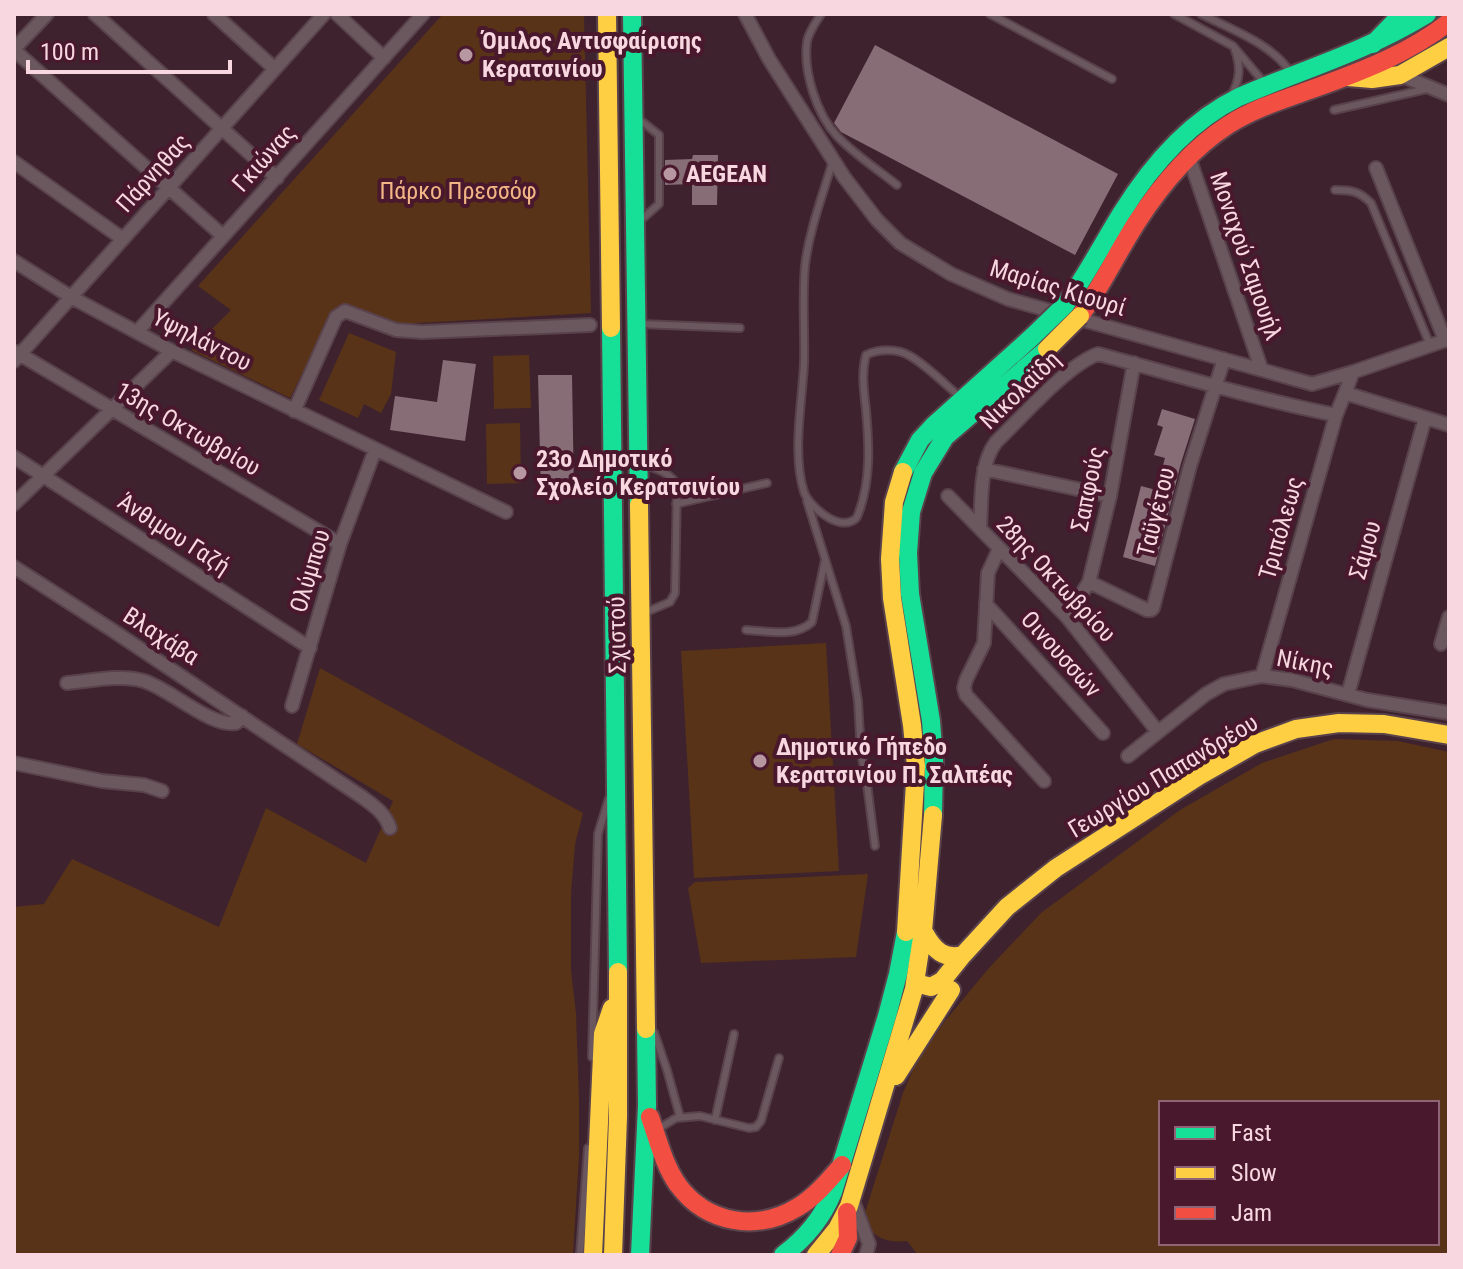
<svg xmlns="http://www.w3.org/2000/svg" width="1463" height="1269" viewBox="0 0 1463 1269" font-family="'Roboto Condensed',sans-serif">
  <style>
    .green { fill: #583318; fill-rule: evenodd }
    .building { fill: #866d76 }
    .lines { fill: none; stroke-linecap: round; stroke-linejoin: round }
    .lane-casing { stroke: #59424b; stroke-width: 10 }
    .street-casing { stroke: #59424b; stroke-width: 16 }
    .fast-casing { stroke: #59424b; stroke-width: 22 }
    .slow-casing { stroke: #59424b; stroke-width: 22 }
    .jam-casing { stroke: #59424b; stroke-width: 22 }
    .lane { stroke: #6b585f; stroke-width: 6 }
    .street { stroke: #6b585f; stroke-width: 12 }
    .fast { stroke: #16e098; stroke-width: 18 }
    .slow { stroke: #ffcf43; stroke-width: 18 }
    .jam { stroke: #f24e42; stroke-width: 18 }
    .fast-bridge-casing { stroke: #59424b; stroke-width: 22; stroke-linecap: butt }
    .slow-bridge-casing { stroke: #59424b; stroke-width: 22; stroke-linecap: butt }
    .fast-bridge { stroke: #16e098; stroke-width: 18 }
    .slow-bridge { stroke: #ffcf43; stroke-width: 18 }
    .poi-dot { fill: #b798a2; stroke: #49182c; stroke-width: 3 }
    .labels { text-anchor: middle; dominant-baseline: central; stroke-width: 8; stroke-linejoin: round; paint-order: stroke }
    .poi-label { font-size: 24px; font-weight: bold; fill: #f8d7e1; stroke: #49182c; text-anchor: start }
    .street-label { font-size: 24px; fill: #f8d7e1; stroke: #49182c }
    .park-label { font-size: 24px; fill: #f1b586; stroke: #49182c }
  </style>
  <rect width="100%" height="100%" fill="#3e232e"/>
  <path class="green" d="M443 14H584L591 313 401 324 335 308 290 398 191 350 231 310 198 286Z
    M349 333 396 352 391 394 381 413 364 404 358 418 319 400Z
    M529 355 531 408 494 409 493 356Z
    M520 423 521 483 487 484 486 424Z
    M826 643 839 871 694 878 681 651Z
    M320 668 583 813 575 844 571 893V971L576 1013 579 1101V1155L573 1255H14V907L44 904 72 859 219 927 266 808 366 863 393 801 297 744Z
    M1334 739 1398 741 1449 752V1255H918L907 1241C885 1243 877 1238 862 1222L903 1093 915 1065 945 1021 989 968 1041 913 1180 810 1262 763ZM1161 1103H1437V1243H1161Z
    M868 874 856 957 701 963 688 888 695 882Z"/>
  <path class="building" d="M875 45 1118 174 1075 255 841 132 834 123Z
    M693 155H718L717 205H692V184L665 185V160L692 159Z
    M443 360 476 364 465 441 390 430 395 396 437 402Z
    M538 375H572L574 494H541Z
    M1162 409 1195 419 1181 463 1155 566 1123 557 1141 486 1156 490 1165 458 1154 455 1163 427 1157 425Z"/>
  <g class="lines">
    <defs>
      <path id="lane" d="M821 14C816 22 808 33 807 42 803 72 817 115 837 136 855 155 877 169 897 185
        M990 14 1112 79
        M1174 14 1233 46 1266 85
        M1201 14C1232 30 1274 44 1293 76
        M1231 96C1240 80 1241 67 1235 50
        M1334 110 1427 89
        M640 120 659 135V204L641 220
        M833 160C823 195 809 230 805 266 802 299 805 332 804 364 802 403 792 454 804 492 809 506 836 529 852 521 857 519 857 517 859 512 871 479 869 444 866 410 864 391 861 374 866 355 878 349 897 348 910 356 925 364 947 386 961 398
        M1335 190C1351 190 1359 191 1371 203L1430 345
        M641 324 740 328
        M642 464C656 469 670 472 677 485L675 593 670 602 644 613
        M807 501 846 626 858 701 861 753 867 784 875 846
        M676 504 767 483
        M746 630C768 631 795 638 812 622L825 560
        M654 1032 667 1070 680 1117
        M592 1057 598 834 609 798
        M715 1120 734 1034
        M658 1129 676 1118 700 1116 749 1128 756 1127 761 1121 779 1058
        M580 1255 588 1148"/>
      <path id="street" d="M95 14 277 178
        M214 14 275 69
        M337 14 384 58
        M745 14 769 59 844 177 877 220 900 243 918 254 951 274 1008 299 1312 384 1353 372 1449 339
        M14 49 47 14
        M14 50 223 236
        M1400 75 1449 95
        M1189 157 1261 368
        M14 162 123 239
        M1376 168 1445 340
        M14 261 71 297 172 351 506 512
        M137 332 423 14
        M16 352 340 544
        M14 361 324 14
        M1353 372 1345 393 1449 425
        M294 411 336 317 345 311 396 330 422 332 590 325
        M14 457 310 648
        M984 469 1110 496
        M948 496 1067 617 1158 732
        M14 504 172 351
        M980 528C982 499 979 465 996 442 1022 417 1067 365 1098 354 1177 375 1255 399 1336 415
        M999 549 988 573 984 643 966 680 964 688 966 695 1044 781
        M14 567 112 630 362 797C374 806 385 813 390 828
        M1089 582 1147 610H1151L1153 608 1190 466 1224 359
        M986 604 1103 733
        M1067 617 1089 582 1110 496 1134 363
        M1441 644 1449 617
        M1262 676 1336 415 1345 393
        M67 683C91 681 120 674 144 681 170 689 210 727 236 723L242 716
        M1348 694 1425 418
        M292 706 340 544 375 450
        M1128 756 1206 694 1224 684 1262 676 1292 680 1367 700 1449 713
        M14 763 102 781 144 785 162 791
        M852 1198 869 1244 866 1255"/>
      <path id="fast" d="M632 14 639 505
        M1373 44 1402 14
        M1065 305C1086 276 1102 245 1121 214 1150 167 1188 122 1239 97 1304 69 1365 52 1427 14
        M611 328 618 972
        M903 472 920 440 933 426 1033 336
        M933 815 934 761 931 721 910 594 908 553 911 512 923 473 945 437 1047 349
        M640 1255 647 1105 646 1029
        M783 1255C806 1238 822 1219 833 1192L887 1016 898 974 906 932"/>
      <path id="slow" d="M607 14 611 328
        M1348 77 1372 79 1400 75 1449 47
        M903 472 894 502 890 559 892 598 912 725 916 766 906 932
        M639 505 646 1029
        M925 934C934 950 944 960 963 955
        M916 983 931 987 942 981 962 956 1007 907 1056 868 1199 776 1255 744 1296 729 1339 723 1384 724 1449 735
        M896 1076 951 990
        M593 1255 603 1034 612 1008
        M613 1255 618 1117V972
        M816 1255 837 1229 849 1206 914 989 923 931 933 815"/>
      <path id="jam" d="M1080 316C1102 286 1117 253 1137 222 1161 185 1191 149 1228 125 1256 107 1288 98 1318 87 1365 70 1409 53 1449 22
        M650 1117C658 1140 664 1165 678 1185 707 1224 757 1232 798 1207 815 1197 829 1180 842 1165
        M840 1255 848 1238 847 1212"/>
    </defs>
    <use href="#lane" class="lane-casing"/>
    <use href="#street" class="street-casing"/>
    <use href="#fast" class="fast-casing"/>
    <use href="#slow" class="slow-casing"/>
    <use href="#jam" class="jam-casing"/>
    <use href="#lane" class="lane"/>
    <use href="#street" class="street"/>
    <use href="#fast" class="fast"/>
    <use href="#slow" class="slow"/>
    <use href="#jam" class="jam"/>
    <defs>
      <path id="fast-bridge" d="M1033 336 1065 305"/>
      <path id="slow-bridge" d="M1047 349 1080 316"/>
    </defs>
    <use href="#fast-bridge" class="fast-bridge-casing"/>
    <use href="#slow-bridge" class="slow-bridge-casing"/>
    <use href="#fast-bridge" class="fast-bridge"/>
    <use href="#slow-bridge" class="slow-bridge"/>
  </g>
  <g class="poi-dot">
    <circle cx="466" cy="55" r="8"/>
    <circle cx="670" cy="174" r="8"/>
    <circle cx="520" cy="473" r="8"/>
    <circle cx="760" cy="761" r="8"/>
  </g>
  <g class="labels">
    <g class="poi-label">
      <text x="482" y="41">Όμιλος Αντισφαίρισης<tspan x="482" dy="28">Κερατσινίου</tspan></text>
      <text x="686" y="174">AEGEAN</text>
      <text x="536" y="459">23o Δημοτικό<tspan x="536" dy="28">Σχολείο Κερατσινίου</tspan></text>
      <text x="776" y="747">Δημοτικό Γήπεδο<tspan x="776" dy="28">Κερατσινίου Π. Σαλπέας</tspan></text>
    </g>
    <g class="street-label">
      <text transform="translate(264 158) rotate(-48)">Γκιώνας</text>
      <text transform="translate(153 173) rotate(-48)">Πάρνηθας</text>
      <text transform="translate(1246 256) rotate(71)">Μοναχού Σαμουήλ</text>
      <text transform="translate(1058 288) rotate(17)">Μαρίας Κιουρί</text>
      <text transform="translate(202 340) rotate(27)">Υψηλάντου</text>
      <text transform="translate(1020 390) rotate(-44)">Νικολαϊδη</text>
      <text transform="translate(188 429) rotate(30)">13ης Οκτωβρίου</text>
      <text transform="translate(1088 489) rotate(-78)">Σαπφούς</text>
      <text transform="translate(1156 512) rotate(-76)">Ταϋγέτου</text>
      <text transform="translate(1281 528) rotate(-74)">Τριπόλεως</text>
      <text transform="translate(174 534) rotate(33)">Άνθιμου Γαζή</text>
      <text transform="translate(1365 550) rotate(-74)">Σάμου</text>
      <text transform="translate(310 571) rotate(-73)">Ολύμπου</text>
      <text transform="translate(1056 579) rotate(47)">28ης Οκτωβρίου</text>
      <text transform="translate(617 635) rotate(-91)">Σχιστού</text>
      <text transform="translate(161 636) rotate(33)">Βλαχάβα</text>
      <text transform="translate(1061 654) rotate(48)">Οινουσσών</text>
      <text transform="translate(1305 663) rotate(11)">Νίκης</text>
      <text transform="translate(1163 776) rotate(-31)">Γεωργίου Παπανδρέου</text>
    </g>
    <g class="park-label">
      <text x="458" y="191">Πάρκο Πρεσσόφ</text>
    </g>
  </g>
  <rect width="1463" height="1269" fill="none" stroke="#f8d7e1" stroke-width="32"/>
  <rect x="1159" y="1101" width="280" height="144" fill="#49182c" stroke="#8f6474" stroke-width="2"/>
  <rect x="1175" y="1127" width="40" height="12" fill="#16e098" stroke="#8f6474" stroke-width="2"/>
  <text x="1231" y="1141" font-size="24" fill="#f8d7e1">Fast</text>
  <rect x="1175" y="1167" width="40" height="12" fill="#ffcf43" stroke="#8f6474" stroke-width="2"/>
  <text x="1231" y="1181" font-size="24" fill="#f8d7e1">Slow</text>
  <rect x="1175" y="1207" width="40" height="12" fill="#f24e42" stroke="#8f6474" stroke-width="2"/>
  <text x="1231" y="1221" font-size="24" fill="#f8d7e1">Jam</text>
  <path d="M28 60v12h202v-12" fill="none" stroke="#f8d7e1" stroke-width="4"/>
  <text x="40" y="60" font-size="24" fill="#f8d7e1" stroke="#49182c" stroke-width="6" paint-order="stroke">100 m</text>
</svg>
